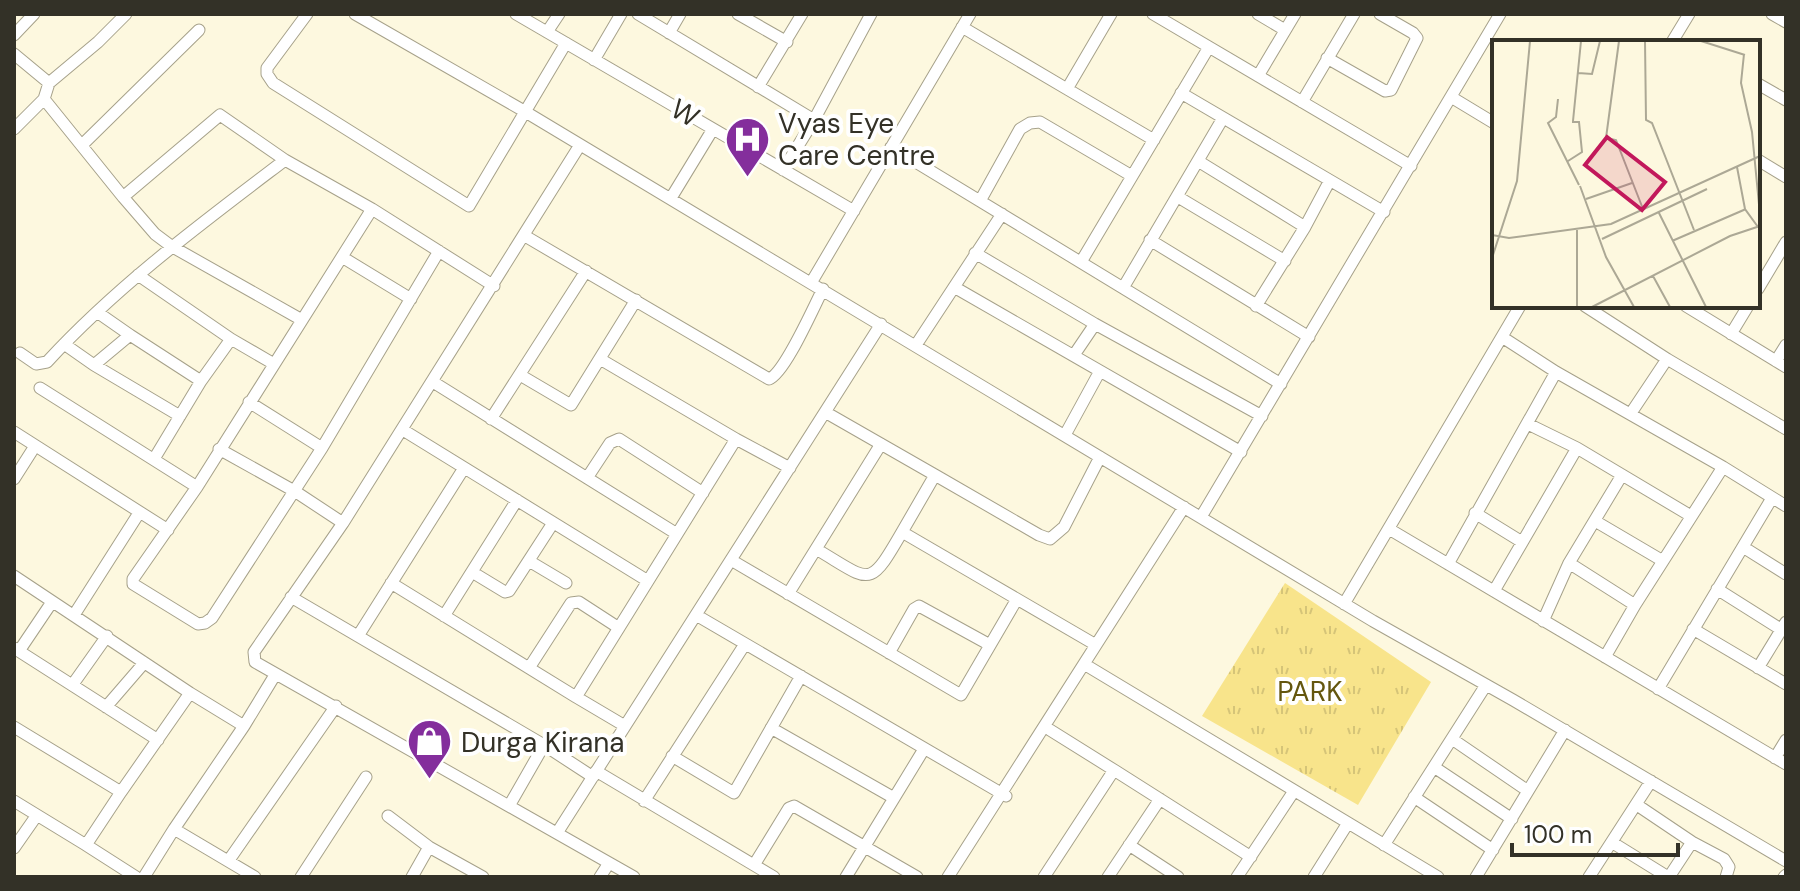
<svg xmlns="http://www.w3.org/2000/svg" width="1800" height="891" viewBox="0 0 1800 891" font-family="'DM Sans',sans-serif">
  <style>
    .park { fill: url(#park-tufts) }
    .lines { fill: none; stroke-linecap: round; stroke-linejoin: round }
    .minor-casing { stroke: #a6a18a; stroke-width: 13 }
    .minor { stroke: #fff; stroke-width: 11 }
    .labels { text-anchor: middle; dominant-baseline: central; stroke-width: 8; stroke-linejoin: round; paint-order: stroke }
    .street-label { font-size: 28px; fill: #333127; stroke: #fff }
    .poi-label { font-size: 28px; fill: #333127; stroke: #fff; text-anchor: start }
    .park-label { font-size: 28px; fill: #64560e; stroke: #fff }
    .inset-road { fill: none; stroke: #aca895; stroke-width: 2 }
    .view { fill: #c2185b; fill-opacity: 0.15; stroke: #c2185b; stroke-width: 4 }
    .inset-edge { fill: none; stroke: #333127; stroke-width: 4 }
  </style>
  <defs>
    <pattern id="park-tufts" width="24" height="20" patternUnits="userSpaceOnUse" patternTransform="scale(2)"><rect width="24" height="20" fill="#f8e48b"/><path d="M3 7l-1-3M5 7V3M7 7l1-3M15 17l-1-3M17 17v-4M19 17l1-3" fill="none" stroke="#d5c478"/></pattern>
  </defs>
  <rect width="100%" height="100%" fill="#fdf8df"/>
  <path class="park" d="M1285 583 1431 682 1358 805 1202 716Z"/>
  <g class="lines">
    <defs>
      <path id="minor" d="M307 14 267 68V74L273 83 469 206 566 43
        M355 14 524 111 1373 621 1513 700 1786 861
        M516 14 854 211
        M638 14 814 120
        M738 14 787 42
        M1153 14 1411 166
        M1258 14 1285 30
        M1772 14 1786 22
        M962 27 1067 89 1111 14
        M547 32 559 14
        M669 33 680 14
        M14 35 34 14
        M1672 42 1689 14
        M14 54 49 83 98 42 126 14
        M1327 58 1385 91 1391 90 1417 38 1413 33 1380 14
        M594 60 621 14
        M1258 76 1295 14
        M49 83 44 99 123 197
        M1758 84 1786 100
        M758 87 802 14
        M1067 89 1154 140
        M1181 93 1384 212
        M1451 97 1494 123
        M1302 102 1354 14
        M14 129 44 99
        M82 145 199 30
        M580 145 343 523 254 652 255 662 634 877
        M891 147 1281 384
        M1758 160 1786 177
        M1198 161 1305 227
        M783 170 814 120 871 14
        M1178 197 1285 261
        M671 198 713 129
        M980 201 1020 129 1030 123 1040 122 1132 176
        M525 236 769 379C785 373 813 308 823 289
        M1150 240 1309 337
        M975 253 1095 324 1262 416
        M342 257 411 299
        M1081 262 1209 47
        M138 275 231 339
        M811 283 970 14
        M954 287 1241 452
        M1123 288 1223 118
        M1758 289 1786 242
        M1256 306 1305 227 1329 182
        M1585 306 1667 359 1786 429
        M1686 306 1786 367
        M97 312 130 335
        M302 320 171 246 155 234 123 197 220 115 285 160 372 209
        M1731 334 1748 306
        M1502 337 1556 372 1723 467 1786 506
        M64 344 94 365 130 335 201 381 231 339 274 364
        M916 345 1002 214
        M20 353 36 364 47 362C118 285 202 223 285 160
        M1074 355 1095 324
        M600 359 736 439
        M1776 361 1786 345
        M94 365 180 416
        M520 375 571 405 636 300
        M433 382 677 534
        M40 388 197 487
        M249 402 322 448 439 251
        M825 412 935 475 902 532 1096 645
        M1631 413 1667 359
        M491 419 586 271
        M1528 424 1577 448 1691 516
        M403 430 648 581 736 439 790 468
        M14 432 168 530
        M1065 435 1100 371
        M322 448 212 618 205 623 198 624 133 584V579L197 487 372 209 494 286
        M219 449 296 492 343 523
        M154 459 201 381
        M935 475 1039 535 1050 539 1064 527 1100 457
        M587 478 610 443 619 439 703 493
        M14 479 35 446
        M1475 513 1522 542
        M1201 517 1500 14
        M1595 521 1663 561
        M1389 529 1786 764
        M1743 547 1786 574
        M816 549C871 581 868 591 902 532
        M731 560 961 695 1017 599
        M529 561 566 583
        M1569 563 1635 605
        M1448 564 1556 372
        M472 572 505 592 509 591 553 523
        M14 576 190 693 244 726 275 675
        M391 583 576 697
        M1717 589 1782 630
        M1494 591 1577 448
        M788 594 881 444
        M291 597 544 745 509 806
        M1344 604 1520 306
        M74 615 139 513
        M696 615 1006 796
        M444 616 517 500
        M1543 621 1569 563 1622 475
        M1693 629 1786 684
        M358 636 464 468
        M14 648 158 740
        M19 651 52 602
        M889 653 914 609 919 606 990 645
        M1605 657 1635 605 1723 467
        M1084 664 1438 877
        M529 668 571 603 579 602 619 628
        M1758 668 1786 622
        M73 684 107 636
        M1658 689 1772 498
        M106 707 144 663
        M244 726 174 829 255 877
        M625 726 576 697 648 581
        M14 727 121 792 190 693
        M771 728 894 798
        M1452 739 1528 791
        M544 745 593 777
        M672 756 734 793 801 676
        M1775 758 1786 740
        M1434 767 1512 819
        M1114 770 1251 857
        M596 771 774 877
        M1414 797 1493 850
        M14 801 86 845 121 792
        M644 801 745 644
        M1637 805 1692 842 1724 859 1729 867 1726 877
        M388 816 429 847 483 877
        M557 833 881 324
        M1613 843 1668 877
        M86 845 136 877
        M1129 845 1178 877
        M1384 845 1486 685
        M14 848 37 815
        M229 860 336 706
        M754 865 789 808 794 806 917 877
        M144 877 174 829
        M301 877 366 777
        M412 877 429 847
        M600 877 609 863
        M846 877 924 749
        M948 877 1184 507
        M1044 877 1114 770 1050 730
        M1108 877 1160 799
        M1237 877 1294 791
        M1314 877 1348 823
        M1476 877 1565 730
        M1589 877 1651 781
        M1669 877 1692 842
        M1784 877 1786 875"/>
    </defs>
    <use href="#minor" class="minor-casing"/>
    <use href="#minor" class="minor"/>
  </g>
  <defs>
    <symbol id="hospital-pin" viewBox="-11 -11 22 30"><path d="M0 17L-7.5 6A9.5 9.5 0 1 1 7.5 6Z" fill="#842e9c" stroke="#fff"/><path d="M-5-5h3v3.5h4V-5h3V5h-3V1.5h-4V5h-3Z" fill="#fff"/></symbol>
    <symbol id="shop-pin" viewBox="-11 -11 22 30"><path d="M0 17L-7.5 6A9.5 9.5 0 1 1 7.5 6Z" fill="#842e9c" stroke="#fff"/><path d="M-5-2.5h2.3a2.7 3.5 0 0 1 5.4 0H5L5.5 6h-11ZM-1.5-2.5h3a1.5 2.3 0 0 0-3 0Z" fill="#fff"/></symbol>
  </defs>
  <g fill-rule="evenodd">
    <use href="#hospital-pin" x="722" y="114" width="51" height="69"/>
    <use href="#shop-pin" x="404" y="716" width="51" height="69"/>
  </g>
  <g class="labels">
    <g class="street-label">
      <text transform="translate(685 113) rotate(30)">W</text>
    </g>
    <g class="poi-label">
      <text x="778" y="123">Vyas Eye<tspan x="778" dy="32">Care Centre</tspan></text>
      <text x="461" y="742">Durga Kirana</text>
    </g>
    <g class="park-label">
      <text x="1310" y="691">PARK</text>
    </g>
  </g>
  <g transform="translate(1492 40)">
    <rect width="268" height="268" fill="#fdf8df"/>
    <path class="inset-road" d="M127 1 114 98 124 100 151 169M153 1 154 80 160 83 202 190M209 1 253 15M252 14 249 43 260 92 268 175M86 33 100 34 108 1M66 59 64 77 56 83 87 145M81 81 89 1M76 121 90 112 87 82H80M245 127 253 169 266 187M88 146 114 217 142 267M94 159 140 143M167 173 214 267M85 190V267M0 195 17 198 119 184 268 116M110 199 215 149M180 201 254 169M0 218 25 141 38 1M161 236 178 267M100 267 238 196 268 186"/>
    <path class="view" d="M115 97 173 142 150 170 93 125Z"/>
    <rect width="268" height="268" class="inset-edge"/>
  </g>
  <rect width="1800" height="891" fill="none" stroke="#333127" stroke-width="32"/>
  <path d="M1512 843v12h166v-12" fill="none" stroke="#333127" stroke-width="4"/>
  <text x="1524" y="843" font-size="24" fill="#333127" stroke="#ffffff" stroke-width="6" paint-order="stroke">100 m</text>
</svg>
